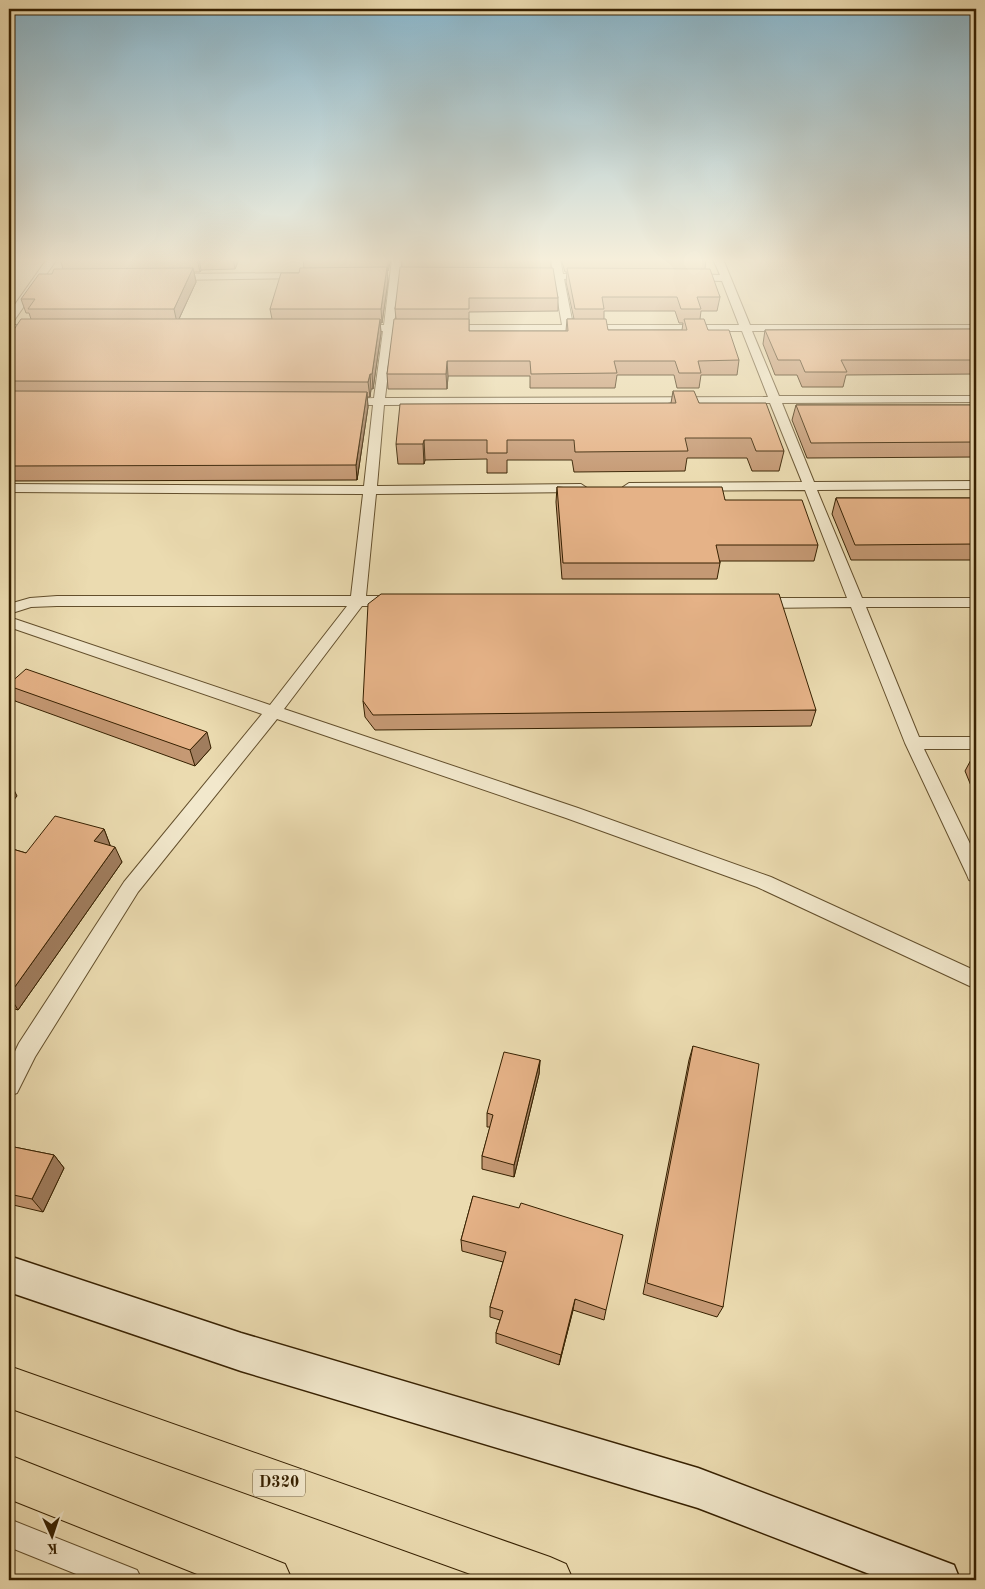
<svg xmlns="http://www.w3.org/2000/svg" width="985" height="1589" viewBox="0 0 985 1589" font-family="'Old Standard TT',serif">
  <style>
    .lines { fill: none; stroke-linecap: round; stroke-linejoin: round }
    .street-casing { stroke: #634f2c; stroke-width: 2 }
    .secondary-casing { stroke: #362000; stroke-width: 3 }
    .highway-casing { stroke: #362000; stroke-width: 2 }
    .street { fill: #f2e8cc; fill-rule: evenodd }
    .secondary { fill: #f2e8cc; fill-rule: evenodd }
    .highway { fill: #ebdbb0; fill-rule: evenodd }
    .wall { fill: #c59974; stroke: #362000; fill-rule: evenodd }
    .shaded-wall { fill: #a07d5e; stroke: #362000 }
    .building { fill: #e5b287; stroke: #362000 }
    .labels { text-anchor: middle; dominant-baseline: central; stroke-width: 5; stroke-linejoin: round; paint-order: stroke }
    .shield { fill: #f2e8cc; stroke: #6e5c3d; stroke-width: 1 }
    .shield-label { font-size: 16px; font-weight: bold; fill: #362000 }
  </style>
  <rect width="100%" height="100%" fill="#ebdbb0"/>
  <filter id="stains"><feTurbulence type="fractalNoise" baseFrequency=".004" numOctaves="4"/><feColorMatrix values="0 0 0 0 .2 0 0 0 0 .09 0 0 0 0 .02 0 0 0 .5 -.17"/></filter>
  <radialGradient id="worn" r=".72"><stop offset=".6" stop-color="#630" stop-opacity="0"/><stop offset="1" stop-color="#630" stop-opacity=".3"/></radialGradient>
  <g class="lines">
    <defs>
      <path id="street" d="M47 259H57L13 322 9 323V313Z
        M392 259H402L394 325H416L421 328 416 331H393L385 398 768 397 742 331H447L442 328 447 325H562L554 279H532L527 276 532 273H553L550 259H560L563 274H589L594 277 589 280 564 279 573 325H739L722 281 690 280 685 277 690 274 720 275 713 259H723L750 325H976V331H752L779 396H976V402L782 403 814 482 976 481V489L817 490 862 598H976V607H866L919 737H976V749H924L976 856V882L969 880 967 875 905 743 851 607 758 608 751 603 758 598H847L805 490 629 491 623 487 629 483 802 482 770 403 384 405 377 486 581 484 587 488 581 492 376 494 366 596H395L402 601 395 606H362L284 709 578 808 771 877 976 971V989L757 887 566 818 277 719 138 892 35 1057 17 1093 9 1096V1064L19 1043 124 882 262 714 9 627V617L270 705 347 606H57L31 607 9 614V604L30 598 57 596H351L363 494 9 492V484L364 486 373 405H344L338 402 344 399 374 398 383 331H357L352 328 357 325H384Z
        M304 273 309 276 307 278 172 280 167 277 172 274Z
        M9 325H38L43 328 38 331H9Z
        M9 1519 137 1570 142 1580H91L9 1547Z"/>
      <path id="secondary" d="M9 1256 241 1333 698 1468 954 1565 960 1580H885L698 1508 241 1371 9 1292Z"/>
      <path id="highway" d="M9 1366 550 1557 566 1564 573 1580H487L9 1408Z
        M9 1455 285 1564 292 1580H212L9 1499Z"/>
    </defs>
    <use href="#street" class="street-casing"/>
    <use href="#secondary" class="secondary-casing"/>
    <use href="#highway" class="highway-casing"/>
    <use href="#street" class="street"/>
    <use href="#secondary" class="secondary"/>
    <use href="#highway" class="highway"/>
  </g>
  <path class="wall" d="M60 259H239L235 269 201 270 200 272H194L196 282 179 319H272L270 309 299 273 304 268 303 259H391L388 271H387L388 281 382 323H380L381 333 373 389H371L370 397H367L368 407 357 480 9 481V337L31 319 29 313H26L21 299 52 274 63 269Z
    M401 259H551V268L558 298V311L469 312V331H566L567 319H574L566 282 567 272H565L561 259H706L705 269 720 297 717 311H701L700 319 708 330 739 360 737 375H701L699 388H677L674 375H617L615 388H530V376H448L447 389H388L387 374 396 319 395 309 402 267ZM604 311H675L679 323H683L682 330H608L604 319Z
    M976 329V374L846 375 843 387H802L797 375H775L763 344 765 330Z
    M673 391 699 403 784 451 779 471H752L747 458H687L685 471 574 472 572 460H507V473H487V459L425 460 424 464H398L396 444 671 403Z
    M796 405H976V457L807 458 792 420Z
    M557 487 725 500 818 545 814 561H720V563L717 579H562L556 502Z
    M836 498H976V560H851L832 514Z
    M9 684 211 748 195 766 15 701 9 687Z
    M363 701 816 710 811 726 375 730 365 717Z
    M973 756H976V798L965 771Z
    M104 829 110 845 122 862 18 1010 9 1007V848L26 853Z
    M693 1046 723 1307 717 1317 643 1294 689 1060Z
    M540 1060 539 1074 514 1177 482 1169V1156L490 1127H487V1113Z
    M9 1146 54 1155 64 1168 43 1212 9 1204Z
    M473 1196 606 1310 604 1320 573 1310 559 1365 496 1343V1333L500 1320 490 1317V1307L503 1262 462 1251 461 1240Z"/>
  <path class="shaded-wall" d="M197 259H199L201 270 200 272Z
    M233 259H239L235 269Z
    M388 259H391L388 271Z
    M387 267 388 281 382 323 381 309Z
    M193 268 196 282 177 323 174 309Z
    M380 319 381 333 373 389 372 374Z
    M447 361 448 376 447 389 446 374Z
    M370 374 371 389 370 397 368 382Z
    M367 392 368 407 357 480 356 465Z
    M424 440 425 460 424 464 423 444Z
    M207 732 211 748 195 766 190 750Z
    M9 780 17 796 9 806Z
    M104 829 110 845 101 857 94 841Z
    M115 847 122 862 18 1010 9 995Z
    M540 1060 539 1074 514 1177V1165Z
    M54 1155 64 1168 43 1212 32 1199Z
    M575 1299 573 1310 559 1365 561 1355Z"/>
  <path class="building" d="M60 259H170L60 260Z
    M605 259H706V260Z
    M387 267 381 309H270L281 273H299L300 268Z
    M400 267 553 268 558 298H469V309H395Z
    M193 268 174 309H28L35 299H21L39 274H52L54 269Z
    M567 268 710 269 720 297H697L701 309H681L677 297H602L604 309H575Z
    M21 319H380L372 374H370L368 382 9 381V337Z
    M394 319H469V331H568L567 319H606L608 330H687L684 319H704L708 330H729L739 360 698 361 701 373H679L675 361H614L617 373 531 374 530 361H447L446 374H387Z
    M976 329V360H841L847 372H805L800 360H778L765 330Z
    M9 391 367 392 356 465 9 466Z
    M673 391H694L699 403H766L784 451H756L751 438H685L688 451 575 452 574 440H507V453H487V440H424L423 444H396L400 404 676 403Z
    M796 405H976V442L811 443Z
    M557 487H722L725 500H802L818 545H716L720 563H563Z
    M836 498H976V544L855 545Z
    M381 594H779L816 710 373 715 363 701 368 604Z
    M26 669 207 732 190 750 9 686V684Z
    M973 756H976V764Z
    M55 816 104 829 94 841 115 847 9 995V848L26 853Z
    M693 1046 759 1064 723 1307 647 1283Z
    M504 1052 540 1060 514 1165 482 1156 493 1115 487 1113Z
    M9 1146 54 1155 32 1199 9 1194Z
    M473 1196 519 1208 521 1203 623 1235 606 1310 575 1299 561 1355 496 1333 503 1311 490 1307 506 1252 461 1240Z"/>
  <linearGradient id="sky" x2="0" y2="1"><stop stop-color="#88b7ce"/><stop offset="0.54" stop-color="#f6efdb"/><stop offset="1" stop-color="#f6efdb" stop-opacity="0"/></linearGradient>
  <rect width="985" height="481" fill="url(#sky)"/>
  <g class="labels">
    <rect class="shield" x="253" y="1469.5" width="52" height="27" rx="4"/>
    <g class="shield-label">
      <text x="279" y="1483">D320</text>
    </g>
  </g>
  <rect width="985" height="1589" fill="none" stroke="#ebdbb0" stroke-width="30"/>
  <rect x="10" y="10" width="965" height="1569" fill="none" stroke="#362000" stroke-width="2.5"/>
  <rect x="15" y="15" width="955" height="1559" fill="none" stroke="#362000"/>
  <g transform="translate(52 1536) rotate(177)" stroke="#f2e8cc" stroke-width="4" paint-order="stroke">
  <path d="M0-4L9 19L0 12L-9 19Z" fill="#362000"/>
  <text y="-8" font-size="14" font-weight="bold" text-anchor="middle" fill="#362000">K</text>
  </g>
  <rect width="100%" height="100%" filter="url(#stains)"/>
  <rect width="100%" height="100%" fill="url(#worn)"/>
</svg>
